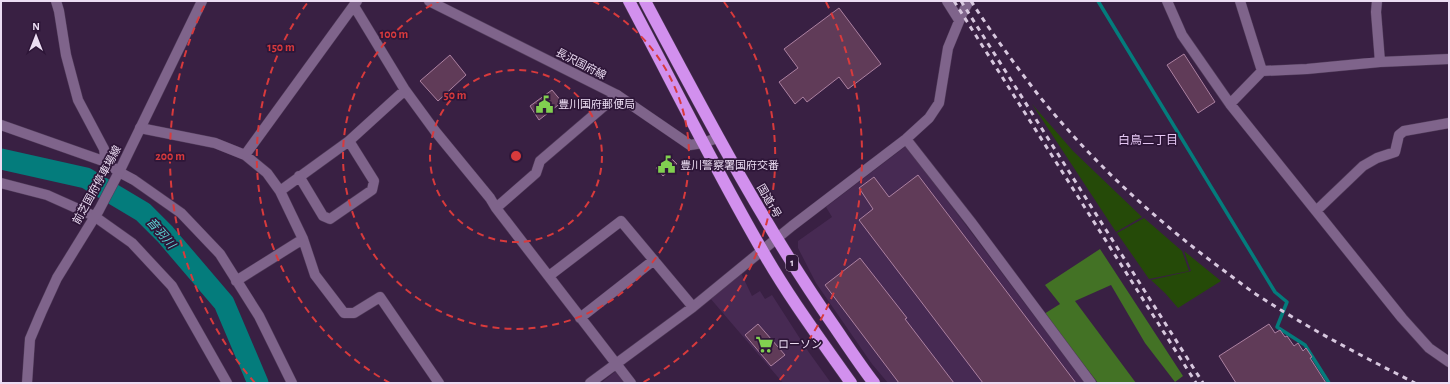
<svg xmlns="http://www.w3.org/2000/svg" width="1450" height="384" viewBox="0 0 1450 384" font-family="'Alegreya Sans','Noto Sans JP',sans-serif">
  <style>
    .built { fill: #472a53 }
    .green { fill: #254a08 }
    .forest { fill: #437225 }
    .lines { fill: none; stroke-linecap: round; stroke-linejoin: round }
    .stream { stroke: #047c7c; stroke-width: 3.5 }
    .river { stroke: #047c7c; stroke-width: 21 }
    .building { fill: #603b58; stroke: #ac81a1 }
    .street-casing { stroke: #503b59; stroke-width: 11 }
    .secondary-casing { stroke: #503b59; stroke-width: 11 }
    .highway-casing { stroke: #503b59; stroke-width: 13 }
    .street { stroke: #7f648b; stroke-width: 10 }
    .secondary { stroke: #7f648b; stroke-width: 10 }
    .highway { stroke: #d290ee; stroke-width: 12 }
    .rail { stroke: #d7c7de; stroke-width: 3; stroke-dasharray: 5 5; stroke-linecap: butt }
    .ring { fill: none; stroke: #d83a3c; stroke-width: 2; stroke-dasharray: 7 5 }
    .labels { text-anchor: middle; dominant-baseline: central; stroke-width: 3.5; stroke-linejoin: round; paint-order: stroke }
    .shield { fill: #2e1638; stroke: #b3a1bb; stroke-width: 1 }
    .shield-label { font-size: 10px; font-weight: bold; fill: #ecddf3 }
    .street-label { font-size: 11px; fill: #ecddf3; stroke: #2e1638 }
    .poi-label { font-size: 11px; fill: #ecddf3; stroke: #2e1638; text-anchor: start }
    .neighbourhood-label { font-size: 12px; fill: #e4c6f2; stroke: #2e1638 }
    .water-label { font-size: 12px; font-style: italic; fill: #5cd5d5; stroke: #2e1638 }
    .centre { fill: #d83a3c; stroke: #2e1638; stroke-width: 2 }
    .ring-label { font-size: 12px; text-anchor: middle; font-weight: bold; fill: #d83a3c; stroke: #2e1638; stroke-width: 3.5; stroke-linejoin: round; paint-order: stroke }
  </style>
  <rect width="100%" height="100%" fill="#392043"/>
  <path class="built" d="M906 146 1085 383H888L872 364 816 283 798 248V241L832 217 826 207Z
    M741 273 752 296 760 291 765 299 772 295 808 351 831 383H783L710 298Z
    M616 371 625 383H601Z"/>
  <path class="green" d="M1032 104 1073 151 1142 217 1116 232Z
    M1144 218 1182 251 1189 271 1149 279 1117 233Z
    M1184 251 1221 281 1178 308 1165 293 1151 280 1191 271Z"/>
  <path class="forest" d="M1100 249 1183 376 1175 382 1145 343 1111 285 1075 301 1136 383H1098L1044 314 1060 304 1045 285Z"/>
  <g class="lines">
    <path class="stream" d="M1098 1 1275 292 1287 302 1277 327 1305 345 1329 383"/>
    <path class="river" d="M1 159 86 178 143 212 165 234 224 303 258 383"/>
  </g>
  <path class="building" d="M839 8 881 64 848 89 839 77 807 102 803 97 795 104 779 82 798 68 784 49Z
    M1184 54 1215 102 1198 113 1167 65Z
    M450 55 466 75 438 101 420 81Z
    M552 90 562 102 539 120 530 106Z
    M669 156 677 164 663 176 656 168Z
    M918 175 1076 383H983L859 220 873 209 859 188 874 177 889 197Z
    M860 258 907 318 905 319 954 383H899L825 285Z
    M758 324 785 355 771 366 745 335Z
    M1269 324 1275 333 1280 330 1285 337 1287 336 1294 346 1298 343 1303 351 1306 348 1312 357 1310 358 1326 383H1236L1219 356Z"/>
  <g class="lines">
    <defs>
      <path id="street" d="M56 1 59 11 66 55 78 100 104 149 106 162
        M947 1 959 20
        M1167 1 1182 35 1230 104 1402 318 1429 348 1449 362
        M1240 1 1262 71
        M1377 1 1376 12 1380 62
        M354 6 405 90 435 131 490 198 496 208 631 383
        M1230 104 1262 71 1307 69 1380 62 1449 59
        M1 125 106 162 119 172 134 180 181 213 220 254 259 316 292 383
        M140 128 215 143 245 155 267 173 280 191 303 239 315 275 344 313H354L380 297 439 383
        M906 139 971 222 1091 383
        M349 141 405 90
        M245 155 357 1
        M1 183 47 195 94 216 132 243 172 286 227 383
        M280 191 349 141 374 181 372 190 330 219 323 216 299 176
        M496 208 536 173 540 161 617 95
        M1316 211 1363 166 1377 158 1395 152 1399 135 1404 131 1449 123
        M549 276 621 221 693 307
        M236 281 303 239
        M580 318 654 260
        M590 383 693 307 792 226 906 139 929 118 939 103 948 48 962 14 969 1"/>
      <path id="secondary" d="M429 1 617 95 690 145 703 143 717 138
        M27 383 30 339 41 313 57 278 99 210 119 172 202 1"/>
      <path id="highway" d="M629 1C673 84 715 169 762 250 788 296 820 339 851 383
        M645 1C704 112 762 223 834 326 847 345 860 365 874 383"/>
    </defs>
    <use href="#street" class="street-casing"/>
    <use href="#secondary" class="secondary-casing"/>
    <use href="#highway" class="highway-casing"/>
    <use href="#street" class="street"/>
    <use href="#secondary" class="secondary"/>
    <use href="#highway" class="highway"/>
    <path class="rail" d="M954 1 1196 383
      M961 1 1203 383
      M971 1C991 32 1013 62 1036 92 1089 159 1154 219 1223 270 1237 280 1250 291 1265 300 1313 331 1364 357 1415 383"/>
  </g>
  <g class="ring">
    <circle cx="516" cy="156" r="86"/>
    <path d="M593 1A173 173 0 1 1 439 1"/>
    <path d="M390 383A259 259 0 0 1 308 2M724 2A259 259 0 0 1 642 383"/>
    <path d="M255 383A346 346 0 0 1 206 2M826 2A346 346 0 0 1 777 383"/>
  </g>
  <defs>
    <symbol id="civic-bare" viewBox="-9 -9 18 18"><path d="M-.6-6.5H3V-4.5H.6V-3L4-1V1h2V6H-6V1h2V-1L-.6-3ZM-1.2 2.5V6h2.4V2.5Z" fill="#81d050" stroke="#2e1638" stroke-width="2.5" paint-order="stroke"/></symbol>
    <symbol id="supermarket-bare" viewBox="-9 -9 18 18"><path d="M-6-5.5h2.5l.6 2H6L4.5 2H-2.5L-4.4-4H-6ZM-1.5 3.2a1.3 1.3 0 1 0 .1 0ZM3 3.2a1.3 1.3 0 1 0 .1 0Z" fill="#81d050" stroke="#2e1638" stroke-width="2.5" paint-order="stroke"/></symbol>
  </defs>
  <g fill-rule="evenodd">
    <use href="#civic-bare" x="532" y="92" width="25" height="25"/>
    <use href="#civic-bare" x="654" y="152" width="25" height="25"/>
    <use href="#supermarket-bare" x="752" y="332" width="25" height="25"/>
  </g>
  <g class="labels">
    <rect class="shield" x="786" y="255" width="12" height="16" rx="3"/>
    <g class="shield-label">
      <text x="792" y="263">1</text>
    </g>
    <g class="street-label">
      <text transform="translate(581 64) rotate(27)">長沢国府線</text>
      <text transform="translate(97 185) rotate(-61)">前芝国府停車場線</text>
      <text transform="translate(769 201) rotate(60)">国道1号</text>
    </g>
    <g class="poi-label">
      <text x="558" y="104">豊川国府郵便局</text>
      <text x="680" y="165">豊川警察署国府交番</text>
      <text x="778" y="344">ローソン</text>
    </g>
    <g class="neighbourhood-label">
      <text x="1148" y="140">白鳥二丁目</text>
    </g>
    <g class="water-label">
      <text transform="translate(161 233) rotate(49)">音羽川</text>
    </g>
  </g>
  <circle cx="516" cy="156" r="6" class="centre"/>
  <g class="ring-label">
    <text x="394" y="38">100 m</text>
    <text x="281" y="51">150 m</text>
    <text x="455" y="99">50 m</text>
    <text x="170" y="160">200 m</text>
  </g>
  <rect width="1450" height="384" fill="none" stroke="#ecddf3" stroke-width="4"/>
  <g transform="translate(36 36)" stroke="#2e1638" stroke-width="3" paint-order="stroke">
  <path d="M0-3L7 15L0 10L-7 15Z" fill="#ecddf3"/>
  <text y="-6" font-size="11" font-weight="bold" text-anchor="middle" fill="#ecddf3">N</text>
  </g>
</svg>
